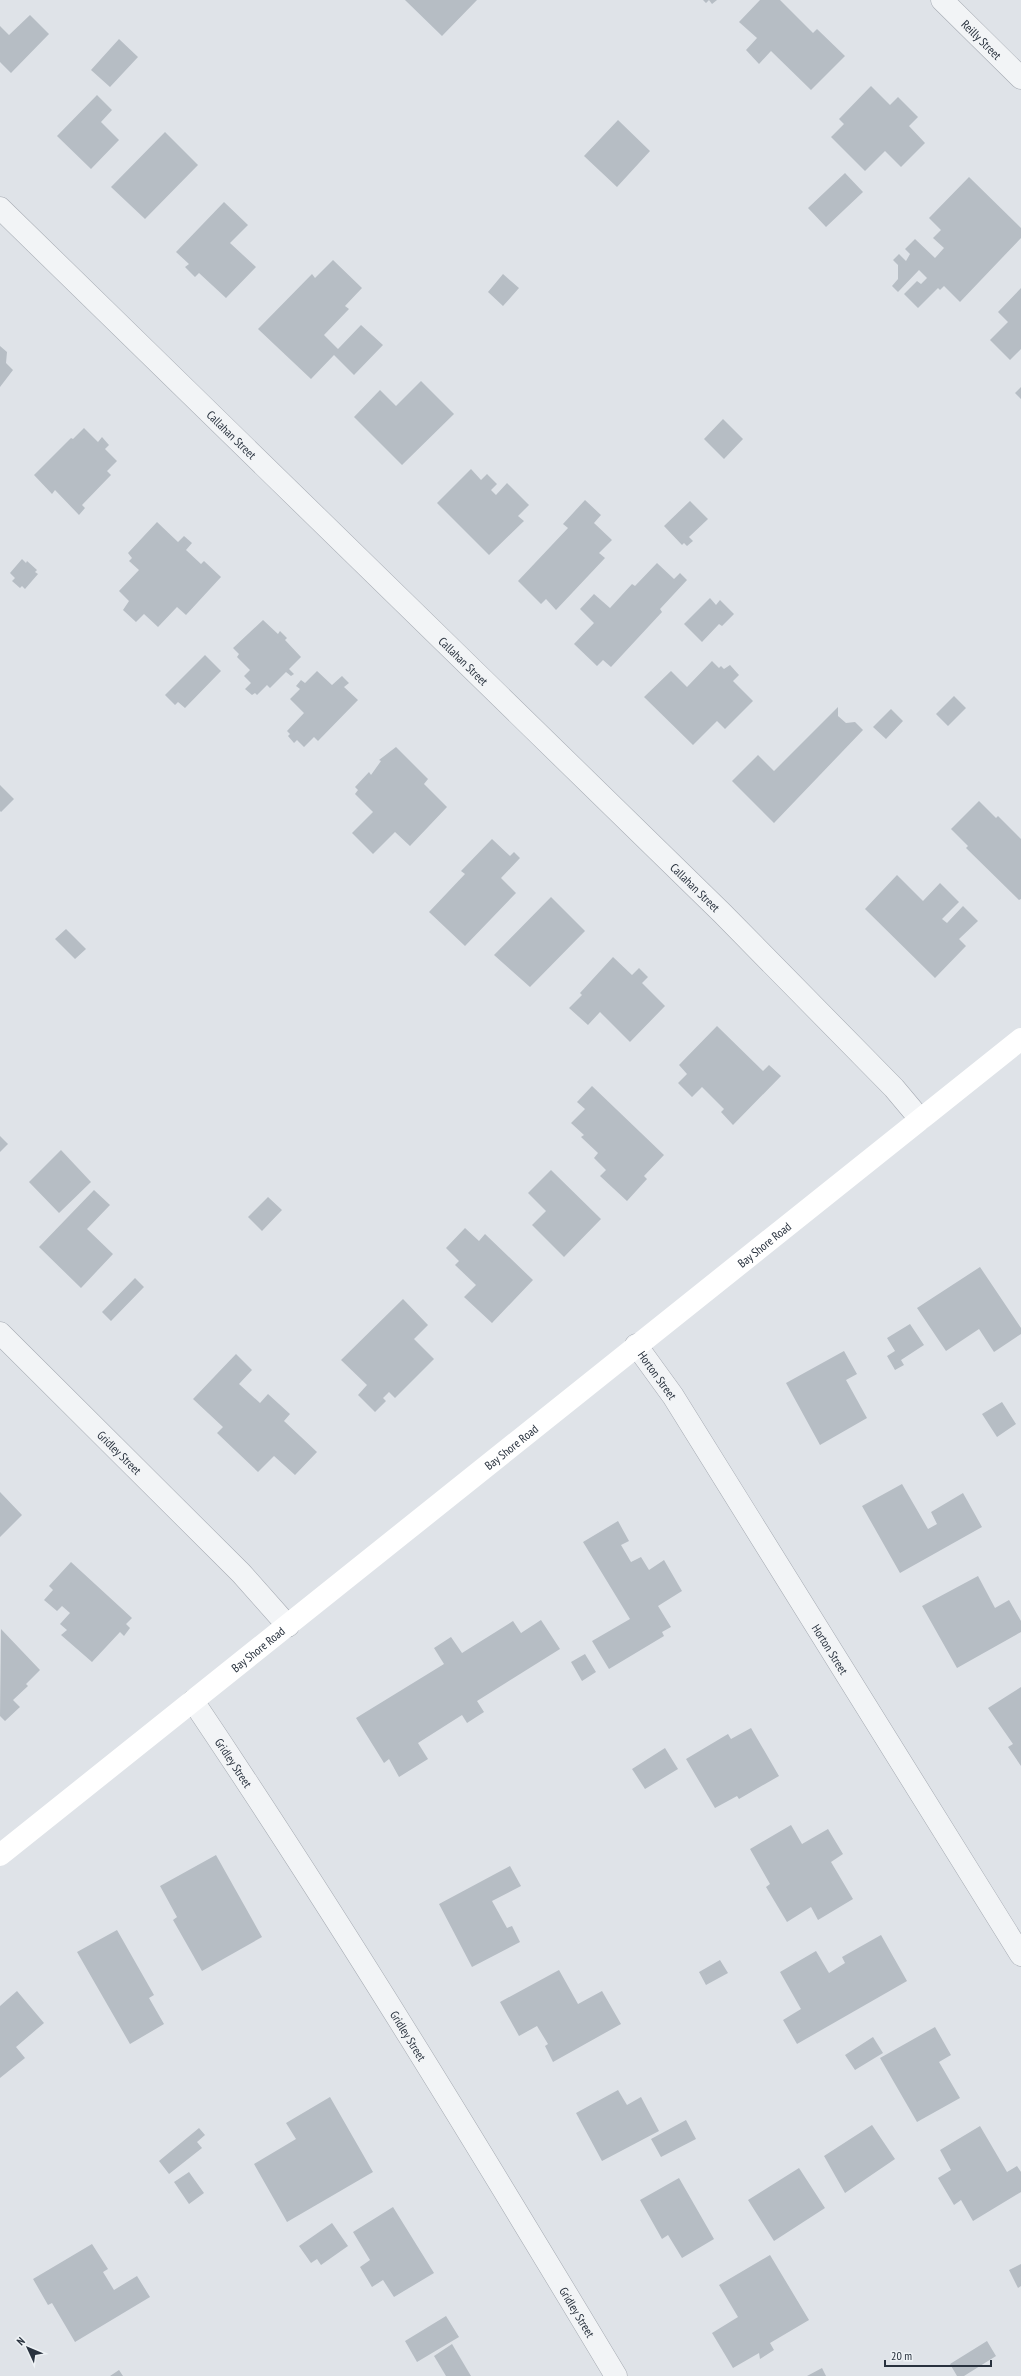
<svg xmlns="http://www.w3.org/2000/svg" width="1021" height="2376" viewBox="0 0 1021 2376" font-family="'PT Sans Narrow',sans-serif">
  <style>
    .building { fill: #b6bdc4 }
    .lines { fill: none; stroke-linecap: round; stroke-linejoin: round }
    .minor-casing { stroke: #a5aab2; stroke-width: 23 }
    .minor { stroke: #f2f4f6; stroke-width: 22 }
    .secondary { stroke: #fff; stroke-width: 22 }
    .labels { text-anchor: middle; dominant-baseline: central; stroke-width: 3; stroke-linejoin: round; paint-order: stroke }
    .street-label { font-size: 12px; fill: #29323e; stroke: #eef2f5 }
  </style>
  <rect width="100%" height="100%" fill="#dfe3e8"/>
  <path class="building" d="M405 0H477L442 36Z
    M703 0H717L712 4 709 0 706 3Z
    M760 0H780L813 33 817 29 845 56 811 90 771 51 759 64 746 50 757 38 739 22Z
    M30 15 49 34 11 73 0 62V26L9 35Z
    M119 39 138 57 110 87 91 70Z
    M871 86 890 105 898 97 918 117 909 126 925 143 901 167 885 151 865 171 831 137 844 124 839 119Z
    M97 95 112 110 101 122 119 140 91 169 57 136Z
    M618 120 650 151 617 187 584 156Z
    M165 132 198 165 145 219 111 187Z
    M845 173 863 192 826 227 808 208Z
    M969 177 1021 228V238L960 302 944 286 940 290 938 288 918 308 904 294 917 281 921 284 927 278 919 270 898 292 892 286 898 279V265L893 260 899 254 906 261 910 254 905 249 915 239 935 258 944 248 933 238 941 230 929 218Z
    M224 202 248 225 230 243 256 267 226 298 199 273 195 277 185 267 189 264 176 252Z
    M333 260 362 288 345 306 349 309 324 335 338 349 361 325 383 345 354 375 334 355 311 379 258 329 312 274 315 278Z
    M503 274 519 288 503 306 488 292Z
    M1021 288V349L1010 360 990 340 1008 322 998 312Z
    M0 346 7 352 6 363 13 370 0 387Z
    M421 381 454 414 402 465 354 417 380 390 396 406Z
    M1021 387V399L1015 393Z
    M723 419 743 439 724 459 704 439Z
    M84 428 98 442 102 437 109 445 105 449 117 461 107 471 111 475 82 505 85 508 79 515 55 490 52 494 34 475 71 438 73 439Z
    M471 469 481 480 487 474 497 484 491 490 496 495 507 483 529 505 518 516 524 521 489 555 437 503Z
    M585 500 601 515 594 523 612 540 599 553 605 558 556 610 546 599 541 604 518 581 568 528 563 524Z
    M690 501 708 519 689 537 693 541 687 546 684 543 682 545 664 526Z
    M157 522 178 542 184 536 192 543 186 550 201 564 204 561 221 577 186 615 177 607 158 627 144 614 136 622 123 610 129 601 119 591 139 570 129 561 132 558 128 553Z
    M22 559 26 563 27 561 37 570 35 572 38 574 25 589 22 586 20 588 12 581 15 578 10 573Z
    M657 563 674 579 680 573 687 580 660 609 662 612 611 667 603 660 597 666 574 644 594 623 580 609 594 594 610 608 632 584 635 586Z
    M710 598 716 605 720 600 734 614 722 626 719 624 702 642 684 624Z
    M263 620 278 634 280 631 287 638 285 640 301 657 289 669 294 674 291 676 286 672 270 688 267 685 257 695 255 693 252 695 245 689 251 683 244 676 250 670 237 657 239 654 233 648Z
    M205 655 221 671 185 708 178 702 175 705 165 695Z
    M712 661 719 668 721 666 724 669 730 665 739 675 733 681 753 701 725 729 717 721 693 745 644 697 671 671 687 687Z
    M317 671 332 685 342 676 349 683 344 687 358 700 318 741 314 737 304 747 297 740 294 743 288 736 290 734 287 731 304 713 290 699 300 689 296 686 301 680 305 683Z
    M954 696 966 708 948 726 936 714Z
    M838 707V716L846 723 855 722 863 730 774 823 732 781 758 755 774 771Z
    M891 709 903 721 886 739 873 727Z
    M396 747 428 779 424 784 447 807 410 846 395 832 373 854 352 833 373 812 355 794 358 790 355 787 369 772 371 775 381 761 379 760Z
    M0 785 14 799 1 812 0 811Z
    M979 801 996 818 998 816 1021 839V899L1019 900 966 848 968 846 951 829Z
    M492 839 510 856 514 852 520 858 501 878 516 893 465 946 429 912 465 874 461 871Z
    M897 875 923 901 940 883 959 902 942 919 947 923 963 906 978 921 959 939 966 946 935 978 865 909Z
    M551 897 585 931 530 987 494 955Z
    M66 929 86 949 75 959 55 939Z
    M613 957 632 975 639 968 648 977 642 983 665 1006 630 1042 600 1012 588 1025 569 1008 582 995 580 993Z
    M717 1026 763 1071 769 1065 781 1076 733 1125 721 1112 724 1109 702 1087 692 1097 678 1083 687 1074 679 1065Z
    M592 1086 664 1155 644 1176 647 1179 627 1201 600 1176 606 1170 594 1158 598 1153 581 1137 584 1135 571 1123 585 1109 577 1102Z
    M0 1136 8 1144 0 1152Z
    M61 1150 91 1182 59 1213 29 1182Z
    M551 1170 601 1219 564 1257 532 1225 546 1211 528 1193Z
    M94 1190 110 1205 87 1229 113 1254 81 1288 39 1247Z
    M268 1197 282 1210 262 1231 248 1217Z
    M465 1228 479 1241 485 1234 533 1280 492 1323 464 1297 476 1285 455 1265 459 1261 446 1248Z
    M980 1267 1021 1328V1334L994 1352 979 1329 946 1351 917 1308Z
    M135 1278 144 1287 111 1321 102 1312Z
    M403 1299 428 1325 414 1339 434 1359 395 1398 389 1392 383 1398 386 1401 375 1412 358 1395 367 1385 341 1360Z
    M910 1324 924 1345 901 1360 904 1365 895 1370 887 1356 895 1351 887 1338Z
    M844 1351 857 1374 846 1380 867 1418 820 1445 786 1383Z
    M236 1354 252 1370 239 1384 260 1403 268 1394 290 1414 284 1421 317 1452 295 1475 274 1456 258 1472 217 1433 223 1427 193 1399Z
    M1002 1402 1016 1424 997 1437 982 1414Z
    M902 1484 928 1529 937 1524 931 1512 963 1493 982 1527 900 1573 862 1506Z
    M0 1492 22 1515 0 1537Z
    M618 1521 629 1541 621 1545 631 1562 641 1557 649 1570 664 1560 682 1591 658 1606 671 1627 662 1632 664 1636 609 1669 592 1641 630 1619 583 1542Z
    M71 1562 132 1618 126 1624 130 1628 124 1636 120 1632 92 1662 61 1635 67 1630 60 1624 70 1613 62 1606 57 1611 44 1600 53 1590 49 1586Z
    M978 1576 995 1608 1009 1600 1021 1621V1632L957 1668 922 1606Z
    M541 1620 560 1649 477 1701 484 1712 467 1723 462 1715 418 1743 428 1759 399 1777 389 1759 384 1763 356 1718 444 1664 434 1648 451 1637 462 1653 513 1621 521 1633Z
    M1 1629 40 1670 26 1684 28 1686 13 1700 20 1707 5 1721 0 1716Z
    M585 1654 596 1672 582 1681 571 1662Z
    M1021 1687V1766L1008 1747 1013 1744 988 1708Z
    M751 1728 779 1776 739 1799 737 1796 715 1808 686 1759 728 1734 731 1739Z
    M665 1748 678 1769 645 1789 632 1769Z
    M791 1825 802 1844 828 1829 843 1854 831 1862 853 1899 818 1920 811 1907 787 1922 766 1887 770 1884 750 1849Z
    M216 1855 262 1937 202 1971 173 1920 177 1917 160 1886Z
    M510 1866 521 1886 492 1901 507 1928 512 1926 520 1942 472 1967 439 1904Z
    M117 1930 154 1995 149 1998 164 2024 130 2044 77 1952Z
    M881 1935 907 1981 797 2044 783 2020 801 2009 780 1972 816 1951 829 1973 845 1963 842 1957Z
    M720 1960 728 1973 706 1985 699 1972Z
    M559 1970 578 2004 602 1991 621 2024 553 2062 545 2046 548 2044 537 2026 519 2036 500 2002Z
    M17 1991 44 2023 16 2047 25 2058 0 2078V2006Z
    M935 2027 951 2055 939 2062 960 2098 917 2122 880 2058Z
    M873 2037 883 2053 855 2070 845 2055Z
    M618 2090 627 2105 641 2097 659 2131 602 2161 576 2113Z
    M330 2097 373 2172 287 2222 254 2164 296 2139 286 2123Z
    M686 2120 696 2139 661 2157 651 2139Z
    M872 2125 895 2159 845 2193 824 2156Z
    M980 2126 1007 2172 1017 2166 1021 2172V2192L973 2221 961 2200 954 2205 938 2178 951 2170 940 2150Z
    M199 2128 205 2135 197 2142 202 2148 169 2174 159 2161Z
    M799 2168 825 2208 774 2241 748 2200Z
    M189 2172 204 2193 189 2204 174 2182Z
    M679 2178 714 2239 682 2258 668 2235 662 2239 640 2200Z
    M393 2207 434 2273 394 2297 383 2280 372 2287 360 2267 370 2260 353 2232Z
    M332 2223 348 2246 321 2265 317 2259 311 2263 299 2246Z
    M92 2244 108 2269 103 2272 114 2290 137 2276 150 2297 75 2342 52 2303 48 2305 33 2279Z
    M770 2255 809 2320 770 2343 774 2350 760 2359 759 2353 733 2368 712 2333 738 2317 719 2285Z
    M1021 2264V2286L1018 2288 1009 2270Z
    M446 2316 459 2337 417 2362 405 2341Z
    M987 2341 996 2356 964 2376H957L950 2364Z
    M452 2344 471 2376H446L434 2356Z
    M822 2368 826 2376H807Z
    M119 2370 123 2376H110Z"/>
  <g class="lines">
    <defs>
      <g id="minor">
        <path id="s1" d="M942 0 1021 78"/>
        <path id="s2" d="M0 208 722 913 894 1088 920 1119"/>
        <path id="s3" d="M0 1333 241 1573 288 1626"/>
        <path id="s4" d="M636 1345 673 1396 1021 1955"/>
        <path id="s5" d="M193 1701C341 1921 479 2148 616 2376"/>
      </g>
    </defs>
    <use href="#minor" class="minor-casing"/>
    <use href="#minor" class="minor"/>
    <path class="secondary" id="s6" d="M0 1855 1021 1039"/>
  </g>
  <g class="labels">
    <g class="street-label">
      <text stroke="none"><textPath href="#s1" startOffset="56">Reilly Street</textPath></text>
      <text stroke="none"><textPath href="#s2" startOffset="324">Callahan Street</textPath></text>
      <text stroke="none"><textPath href="#s2" startOffset="648">Callahan Street</textPath></text>
      <text stroke="none"><textPath href="#s2" startOffset="972">Callahan Street</textPath></text>
      <text stroke="none"><textPath href="#s6" startOffset="978">Bay Shore Road</textPath></text>
      <text stroke="none"><textPath href="#s4" startOffset="37">Horton Street</textPath></text>
      <text stroke="none"><textPath href="#s6" startOffset="654">Bay Shore Road</textPath></text>
      <text stroke="none"><textPath href="#s3" startOffset="169">Gridley Street</textPath></text>
      <text stroke="none"><textPath href="#s4" startOffset="361">Horton Street</textPath></text>
      <text stroke="none"><textPath href="#s6" startOffset="330">Bay Shore Road</textPath></text>
      <text stroke="none"><textPath href="#s5" startOffset="74">Gridley Street</textPath></text>
      <text stroke="none"><textPath href="#s5" startOffset="398">Gridley Street</textPath></text>
      <text stroke="none"><textPath href="#s5" startOffset="722">Gridley Street</textPath></text>
    </g>
  </g>
  <g transform="translate(28 2348) rotate(314)" stroke="#eef2f5" stroke-width="3" paint-order="stroke">
  <path d="M0-3L7 15L0 10L-7 15Z" fill="#29323e"/>
  <text y="-6" font-size="11" font-weight="bold" text-anchor="middle" fill="#29323e">N</text>
  </g>
  <path d="M885 2360v6h106v-6" fill="none" stroke="#29323e" stroke-width="2"/>
  <text x="891" y="2360" font-size="12" fill="#29323e" stroke="#eef2f5" stroke-width="3" paint-order="stroke">20 m</text>
</svg>
